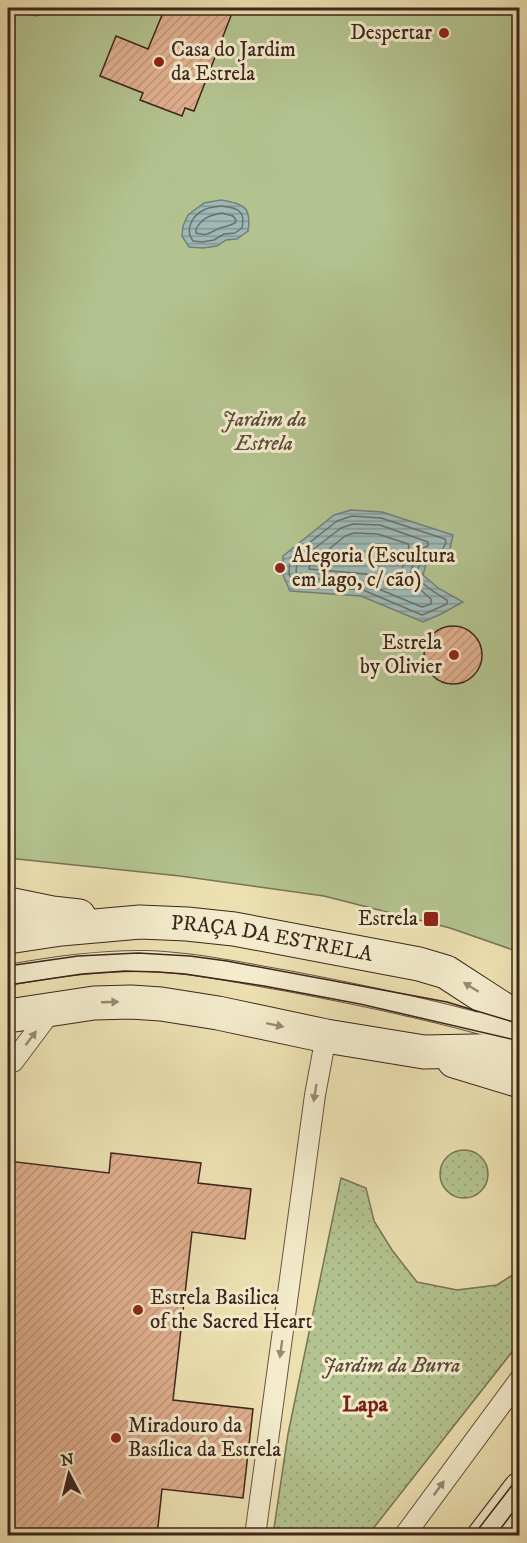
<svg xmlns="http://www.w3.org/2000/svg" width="527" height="1543" viewBox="0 0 527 1543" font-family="'IM FELL DW Pica',serif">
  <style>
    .grass { fill: url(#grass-dots); stroke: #787456; stroke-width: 1.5 }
    .park { fill: #b3c38f; stroke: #787456; stroke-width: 1.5 }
    .water { fill: url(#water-rules); stroke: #767e79; stroke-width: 1.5 }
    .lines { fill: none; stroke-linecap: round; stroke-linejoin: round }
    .shore { stroke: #6c706a; stroke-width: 1.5 }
    .building { fill: url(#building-hatch); stroke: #3c251d; stroke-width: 1.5 }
    .lane-casing { stroke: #685442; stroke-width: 22 }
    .secondary-casing { stroke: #3c251d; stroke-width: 35 }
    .lane { stroke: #f3ebcc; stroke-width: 20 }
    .secondary { stroke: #f3ebcc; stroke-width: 33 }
    .tram { stroke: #3c251d; stroke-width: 1.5 }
    .oneway { fill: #988874 }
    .poi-dot { fill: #8f2418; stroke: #f3ebcc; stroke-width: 2 }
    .labels { text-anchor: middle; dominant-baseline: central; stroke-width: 6; stroke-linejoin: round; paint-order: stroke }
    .poi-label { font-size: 21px; fill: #3c251d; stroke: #f3ebcc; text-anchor: start }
    .park-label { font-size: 21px; font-style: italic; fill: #5a4c3a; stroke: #f3ebcc }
    .street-label { font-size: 21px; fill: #3c251d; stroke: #f3ebcc }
    .neighbourhood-label { font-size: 22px; font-weight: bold; fill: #7a1f14; stroke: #f3ebcc }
  </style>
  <defs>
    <pattern id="grass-dots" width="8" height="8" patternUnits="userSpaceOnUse" patternTransform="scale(1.5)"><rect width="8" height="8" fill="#b3c38f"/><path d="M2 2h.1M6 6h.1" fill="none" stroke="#9ba77b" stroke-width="1.8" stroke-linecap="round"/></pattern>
    <pattern id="water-rules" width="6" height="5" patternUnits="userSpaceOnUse" patternTransform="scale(1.5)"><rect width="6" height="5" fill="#9dbab7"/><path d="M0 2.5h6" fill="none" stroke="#819794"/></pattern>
    <pattern id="building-hatch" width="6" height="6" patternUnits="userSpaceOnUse" patternTransform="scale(1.5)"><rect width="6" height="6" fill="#e0af8e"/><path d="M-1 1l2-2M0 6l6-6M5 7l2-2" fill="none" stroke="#c1967a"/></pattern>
  </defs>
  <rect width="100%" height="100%" fill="#ece0b1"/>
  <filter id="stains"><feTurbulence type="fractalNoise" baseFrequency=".00333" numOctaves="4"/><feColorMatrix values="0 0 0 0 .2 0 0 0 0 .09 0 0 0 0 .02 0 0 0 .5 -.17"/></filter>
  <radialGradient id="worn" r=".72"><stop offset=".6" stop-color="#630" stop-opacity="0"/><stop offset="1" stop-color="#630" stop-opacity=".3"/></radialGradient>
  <path class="grass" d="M440 1174a24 24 0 1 1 48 0a24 24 0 1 1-48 0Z
    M341 1178 366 1188 374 1221 392 1250 417 1282 457 1290 497 1285 519 1271V1343L368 1535H273L288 1434Z"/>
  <path class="park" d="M8 8H519V952L450 928 324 896 180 876 8 858Z"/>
  <path class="water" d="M8 8H48L45 13 36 16 27 14 8 15Z
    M221 200C243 204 252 206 248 231L237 239 226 240 217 246 203 248 189 247 182 236 183 226 188 215 204 203Z
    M351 510 382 512 453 535 449 553 427 561 423 575 438 588 463 602 441 614 423 622 361 596 290 591 283 575V556L334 515Z"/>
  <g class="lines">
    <path class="shore" d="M221 206C236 208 246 209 242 228L235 233 224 234 214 240 202 242 193 241C184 229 193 214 206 209 210 207 216 207 221 206Z
      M222 213 233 216 236 220 235 223C230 226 226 226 220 228 210 232 208 237 196 233V229C202 218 210 215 222 213Z
      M352 516 381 518 445 539 446 542 443 549 423 557C420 562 416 572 418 577 421 585 439 595 447 600V604L422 615 363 590 294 584 289 574 290 558 337 521Z
      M353 524 380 525 428 542V546L420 549 416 554 410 575 414 584 431 599V604L422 607 364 583 299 577 296 572 297 562 341 528Z
      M354 533 378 534 408 544 409 547C401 562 403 572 402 587L399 588 366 574 309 569 310 565 345 536Z"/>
  </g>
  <path class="building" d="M165 8H234L194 111 185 108 182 116 140 100 143 93 100 76 116 36 148 49Z
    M424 655a29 29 0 1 1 58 0a29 29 0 1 1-58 0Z
    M111 1153 201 1163 198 1183 251 1189 245 1239 192 1232 173 1400 253 1409 243 1498 162 1489 157 1536H8V1161L109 1173Z"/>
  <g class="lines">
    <defs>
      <path id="lane" d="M8 975C54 967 101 960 148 961 197 963 241 973 288 981 366 996 444 1012 520 1035
        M8 1063 13 1062 52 1010
        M255 1536 315 1095 326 1036
        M404 1536 520 1379"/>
      <g id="secondary">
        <path d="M8 904 52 913 79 916"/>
        <path id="s1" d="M8 937 61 929 140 922 187 924 234 929 419 964 446 972 520 1020"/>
        <path d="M8 1016 94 1003 131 1002 161 1004 218 1013 326 1036 424 1052 520 1050"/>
        <path d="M454 1061 520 1081"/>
        <path d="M484 1536 520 1489"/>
      </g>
    </defs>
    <use href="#lane" class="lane-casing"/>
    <use href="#secondary" class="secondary-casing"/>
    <use href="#lane" class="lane"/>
    <use href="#secondary" class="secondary"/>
    <path class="tram" d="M8 966 78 956 138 953 190 956 227 961 447 1002 520 1024
      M8 985 82 974 125 971 158 972 185 974 264 986 360 1004 520 1041
      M473 1536 520 1475
      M495 1536 520 1503"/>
  </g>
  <defs><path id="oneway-solid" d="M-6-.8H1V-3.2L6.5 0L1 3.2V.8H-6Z" transform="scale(1.5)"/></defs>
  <g class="oneway">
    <use href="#oneway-solid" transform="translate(471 987) rotate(-148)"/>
    <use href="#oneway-solid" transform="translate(110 1002) rotate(-2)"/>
    <use href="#oneway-solid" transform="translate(275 1025) rotate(12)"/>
    <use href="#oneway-solid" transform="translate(31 1038) rotate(-53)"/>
    <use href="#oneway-solid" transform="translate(315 1093) rotate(99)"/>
    <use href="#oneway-solid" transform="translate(281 1349) rotate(98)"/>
    <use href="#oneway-solid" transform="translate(439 1488) rotate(-54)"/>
  </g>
  <g class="poi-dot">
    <circle cx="444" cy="33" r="6"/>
    <circle cx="159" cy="62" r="6"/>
    <circle cx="280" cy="568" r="6"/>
    <circle cx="454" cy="655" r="6"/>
    <rect x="423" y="911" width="16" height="16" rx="3"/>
    <circle cx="138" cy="1310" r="6"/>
    <circle cx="116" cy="1438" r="6"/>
  </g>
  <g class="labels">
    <g class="poi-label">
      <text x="432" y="33" text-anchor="end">Despertar</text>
      <text x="171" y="50">Casa do Jardim<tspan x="171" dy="24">da Estrela</tspan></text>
      <text x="292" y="556">Alegoria (Escultura<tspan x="292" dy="24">em lago, c/ cão)</tspan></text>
      <text x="442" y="643" text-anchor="end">Estrela<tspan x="442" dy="24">by Olivier</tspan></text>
      <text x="418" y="919" text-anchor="end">Estrela</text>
      <text x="150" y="1298">Estrela Basilica<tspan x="150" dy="24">of the Sacred Heart</tspan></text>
      <text x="128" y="1426">Miradouro da<tspan x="128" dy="24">Basílica da Estrela</tspan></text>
    </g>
    <g class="park-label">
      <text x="264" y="420">Jardim da<tspan x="264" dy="24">Estrela</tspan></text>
      <text x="391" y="1366">Jardim da Burra</text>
    </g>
    <g class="street-label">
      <text stroke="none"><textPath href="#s1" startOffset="266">PRAÇA DA ESTRELA</textPath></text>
    </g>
    <g class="neighbourhood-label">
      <text x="365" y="1404">Lapa</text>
    </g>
  </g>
  <rect width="527" height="1543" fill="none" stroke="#ece0b1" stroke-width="30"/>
  <rect x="9" y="9" width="509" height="1525" fill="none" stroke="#3c251d" stroke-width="3"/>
  <rect x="15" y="15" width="497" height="1513" fill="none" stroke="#3c251d" stroke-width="1.5"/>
  <g transform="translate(69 1474) rotate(353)" stroke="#f3ebcc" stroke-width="4.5" paint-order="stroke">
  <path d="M0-4.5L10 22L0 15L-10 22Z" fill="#3c251d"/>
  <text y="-9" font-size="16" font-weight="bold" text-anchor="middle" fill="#3c251d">N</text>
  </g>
  <rect width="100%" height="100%" filter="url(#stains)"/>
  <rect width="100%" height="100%" fill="url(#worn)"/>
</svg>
